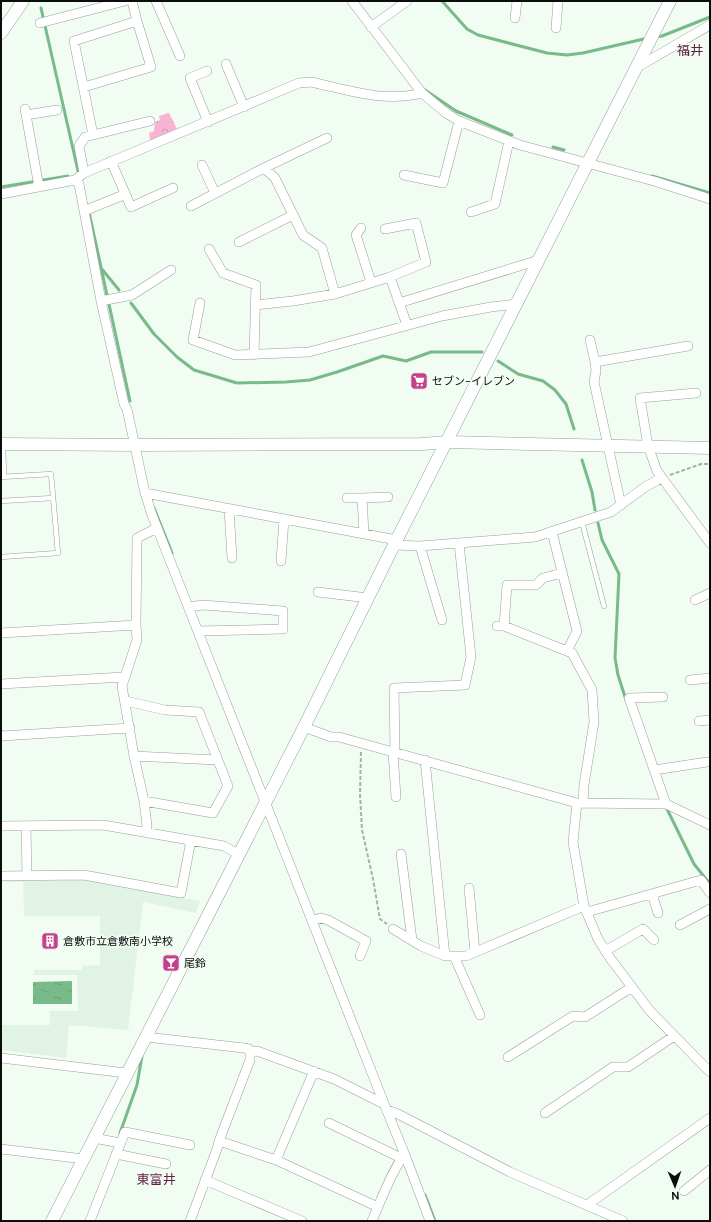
<svg xmlns="http://www.w3.org/2000/svg" width="711" height="1222" viewBox="0 0 711 1222" font-family="'DM Sans','Noto Sans JP',sans-serif">
  <style>
    .built { fill: #e1f3e5 }
    .park { fill: url(#park-crowns) }
    .water { fill: url(#water-ripples) }
    .lines { fill: none; stroke-linecap: round; stroke-linejoin: round }
    .stream { stroke: #79ba8a; stroke-width: 3 }
    .lane-casing { stroke: #96a098; stroke-width: 5.5 }
    .street-casing { stroke: #96a098; stroke-width: 10 }
    .secondary-casing { stroke: #96a098; stroke-width: 13 }
    .path { stroke: #a8b0a9; stroke-width: 2; stroke-dasharray: 4 2; stroke-linecap: butt }
    .lane { stroke: #fff; stroke-width: 4.5 }
    .street { stroke: #fff; stroke-width: 9 }
    .secondary { stroke: #fff; stroke-width: 12 }
    .labels { text-anchor: middle; dominant-baseline: central; stroke-width: 3; stroke-linejoin: round; paint-order: stroke }
    .poi-label { font-size: 11px; fill: #0a0d0b; stroke: #f1fcf3; text-anchor: start }
    .quarter-label { font-size: 13px; fill: #612244; stroke: #f1fcf3 }
  </style>
  <defs>
    <pattern id="park-crowns" width="20" height="18" patternUnits="userSpaceOnUse"><rect width="20" height="18" fill="#f8b4d4"/><path d="M2 6a3 3 0 1 1 6 0M12 15a3 3 0 1 1 6 0" fill="none" stroke="#d39ab5"/></pattern>
    <pattern id="water-ripples" width="26" height="14" patternUnits="userSpaceOnUse"><rect width="26" height="14" fill="#79ba8a"/><path d="M2 4q2-2 4 0t4 0M15 11q2-2 4 0t4 0" fill="none" stroke="#679f76"/></pattern>
  </defs>
  <rect width="100%" height="100%" fill="#f1fcf3"/>
  <path class="built" d="M85 880 200 901 196 913 143 902 128 1030 69 1025 66 1058 1 1050V1025H50V1011H78L77 975H34V970H82V966L100 965V916H24L23 882H1V881Z"/>
  <path class="park" d="M169 113 177 129 150 140 149 133 154 131 155 122 160 120 159 116Z"/>
  <path class="water" d="M72 981V1004H33V982Z"/>
  <g class="lines">
    <path class="stream" d="M442 1 467 29 478 35 547 53 567 55 583 53 648 38
      M41 8 78 171
      M656 37 662 36 710 17
      M422 88 456 111 512 135
      M553 147 564 150
      M652 176 710 193
      M1 187 68 176
      M89 212 130 401
      M101 268 119 290
      M131 303 154 334 177 357 194 370 237 383 286 382 310 380 337 372 383 356 406 361 431 352H482
      M498 361 518 374 543 381 555 390 566 404 574 429
      M582 460 592 492 595 510
      M154 508 172 553
      M598 523 602 540 619 574 615 658 618 675 626 700
      M667 809 694 864 710 884
      M120 1133 137 1085 142 1056
      M425 1195 435 1221"/>
    <defs>
      <path id="lane" d="M3 446 4 476
        M1 477 51 474 58 553 1 557
        M1 501 53 498
        M582 522 604 606"/>
      <path id="street" d="M132 1 137 21
        M156 1 180 56
        M352 1 422 93 446 113 459 121 520 145 654 181 710 199
        M515 18 517 1
        M40 23 125 1
        M371 27 407 1
        M556 28 558 1
        M226 64 244 107
        M636 68 710 25
        M207 71 190 78 208 122
        M84 87 151 67 137 21 74 41 93 135
        M25 109 39 187
        M26 115 57 110
        M111 161 131 207 173 188
        M202 165 215 193
        M264 168 327 138
        M84 173 79 146 85 137 150 121
        M404 175 443 183 459 121
        M75 180 79 184 101 301 124 404 127 409 145 493 152 515 385 1106 405 1155 430 1221
        M1 194 75 180 84 173 299 83 311 82C348 90 384 103 422 93
        M191 206 264 168 275 178 303 235 322 248 335 294
        M84 211 121 196
        M471 212 495 204 509 141
        M361 228 356 235 371 282
        M385 229 416 223 426 262 390 277
        M239 242 293 215
        M209 249 223 273 256 285 254 355
        M101 301 132 295 171 270
        M200 303 193 340 235 355 309 352 442 316 491 307 516 304
        M399 303 539 260
        M255 305 293 301 335 294 390 277 407 325
        M590 340 595 362
        M696 393 640 398 648 446 657 471 710 543
        M145 493 397 540
        M347 498H362L364 533
        M362 498 388 497
        M621 505 594 382 596 371 595 362 688 346
        M229 509 232 558
        M552 532 577 631 567 651
        M394 545 420 546 535 537 611 512 645 487 661 478
        M420 546 442 620
        M281 561 284 519
        M318 592 368 598
        M695 600 710 593
        M189 607 203 605 283 611V629L198 631
        M136 625 137 640 122 686 134 756 144 801 147 825 146 833
        M497 626H504L572 653 592 690 594 722 584 785 583 803
        M504 626 507 585H536L543 578 562 573
        M1 633 136 625 137 538 157 528
        M690 680 710 678
        M1 684 124 677
        M663 697 629 698 666 804
        M126 701 165 710 199 712 228 786 213 813 144 801
        M699 721 710 720
        M304 727 331 737H339L577 803 666 804 710 825
        M1 735 2 736 130 728
        M393 752 396 797
        M395 752 394 688 465 685 471 657 459 543
        M134 756 217 760
        M425 760 445 956
        M654 770 707 762
        M577 803 573 842 584 906 598 939 610 958 650 1011 710 1072
        M1 826 103 825 224 846 238 854
        M26 826 27 876
        M401 854 412 940
        M1 876 84 875 181 893 191 840
        M469 888 475 952
        M652 894 658 913
        M587 912 701 880 710 893
        M312 921 321 918 328 920 366 941 360 956
        M680 925 710 909
        M393 929 421 946 445 956H466L584 906
        M605 951 643 929 654 940
        M454 956 480 1015
        M146 1037 244 1048 249 1049 250 1052 257 1051 334 1079 384 1104
        M508 1057 573 1016 585 1017 632 987
        M1 1058 126 1073
        M387 1110 398 1114 510 1172 623 1221
        M545 1113 613 1067H628L674 1036
        M329 1123 401 1158
        M94 1138 120 1143
        M219 1141 276 1160 378 1207
        M1 1149 84 1159
        M116 1154 166 1164
        M276 1160 314 1071
        M205 1180 302 1221
        M684 1191 710 1170
        M587 1205 710 1118
        M90 1221 125 1132 190 1145
        M190 1221 217 1149 219 1141 250 1060V1052
        M372 1221C378 1207 395 1163 405 1155"/>
      <path id="secondary" d="M1 33 23 1
        M1 444 136 445 422 444 447 442 710 448
        M52 1221 304 727 394 545 670 1"/>
    </defs>
    <use href="#lane" class="lane-casing"/>
    <use href="#street" class="street-casing"/>
    <use href="#secondary" class="secondary-casing"/>
    <path class="path" d="M670 475 701 464H710
      M361 752 360 794 362 830 373 879 380 919 387 924"/>
    <use href="#lane" class="lane"/>
    <use href="#street" class="street"/>
    <use href="#secondary" class="secondary"/>
  </g>
  <defs>
    <symbol id="supermarket-square" viewBox="-11 -11 22 22"><rect x="-9" y="-9" width="18" height="18" rx="4" fill="#c4428b" stroke="#f1fcf3"/><path d="M-6-5.5h2.5l.6 2H6L4.5 2H-2.5L-4.4-4H-6ZM-1.5 3.2a1.3 1.3 0 1 0 .1 0ZM3 3.2a1.3 1.3 0 1 0 .1 0Z" fill="#fff"/></symbol>
    <symbol id="building-square" viewBox="-11 -11 22 22"><rect x="-9" y="-9" width="18" height="18" rx="4" fill="#c4428b" stroke="#f1fcf3"/><path d="M-4-6H4V6H1V3H-1V6H-4ZM-2.5-4.3h1.7v1.8h-1.7ZM.8-4.3h1.7v1.8H.8ZM-2.5-1h1.7V.8h-1.7ZM.8-1h1.7V.8H.8Z" fill="#fff"/></symbol>
    <symbol id="bar-square" viewBox="-11 -11 22 22"><rect x="-9" y="-9" width="18" height="18" rx="4" fill="#c4428b" stroke="#f1fcf3"/><path d="M-6-5H6L.8 .8V4.5H3.5V6h-7V4.5H-.8V.8Z" fill="#fff"/></symbol>
  </defs>
  <g fill-rule="evenodd">
    <use href="#supermarket-square" x="409" y="371" width="20" height="20"/>
    <use href="#building-square" x="40" y="931" width="20" height="20"/>
    <use href="#bar-square" x="161" y="953" width="20" height="20"/>
  </g>
  <g class="labels">
    <g class="poi-label">
      <text x="432" y="381">セブン-イレブン</text>
      <text x="63" y="941">倉敷市立倉敷南小学校</text>
      <text x="184" y="963">尾鈴</text>
    </g>
    <g class="quarter-label">
      <text x="690" y="50">福井</text>
      <text x="156" y="1179">東富井</text>
    </g>
  </g>
  <rect width="711" height="1222" fill="none" stroke="#0a0d0b" stroke-width="4"/>
  <g transform="translate(675 1186) rotate(178)" stroke="#f1fcf3" stroke-width="3" paint-order="stroke">
  <path d="M0-3L7 15L0 10L-7 15Z" fill="#0a0d0b"/>
  <text y="-6" font-size="11" font-weight="bold" text-anchor="middle" fill="#0a0d0b">N</text>
  </g>
</svg>
